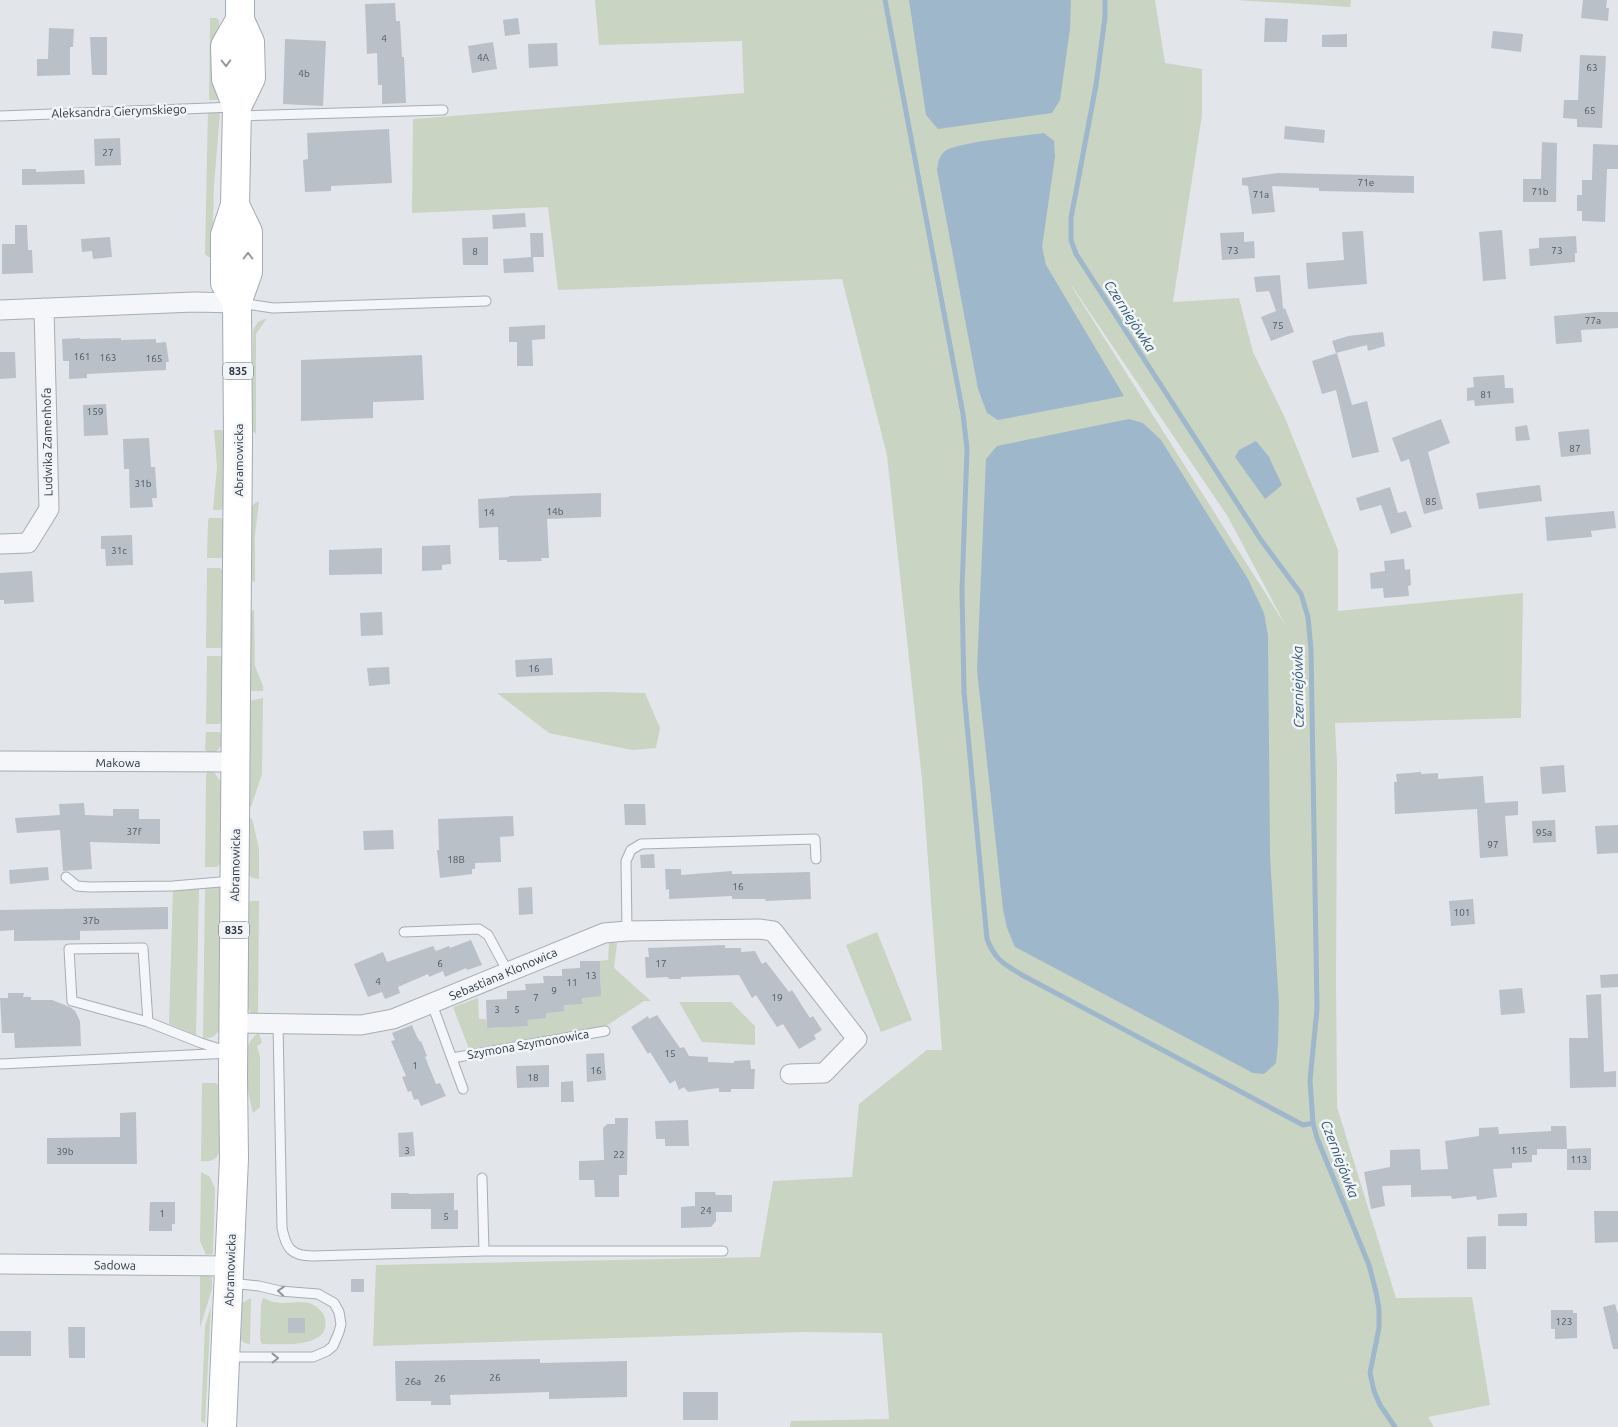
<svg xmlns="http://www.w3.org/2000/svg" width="1618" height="1427" viewBox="0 0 1618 1427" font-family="Ubuntu,sans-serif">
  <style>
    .green { fill: #c9d4c3; fill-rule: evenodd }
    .water { fill: #9eb7ca }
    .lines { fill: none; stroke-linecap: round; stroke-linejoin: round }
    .stream { stroke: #9eb7ca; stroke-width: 5 }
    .building { fill: #b9c0c7 }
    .lane-casing { stroke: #a7adb4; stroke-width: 11 }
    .street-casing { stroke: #a7adb4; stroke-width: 21 }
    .primary-casing { stroke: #a1abb6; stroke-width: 30 }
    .lane { stroke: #f5f6f9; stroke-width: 9 }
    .street { stroke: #f5f6f9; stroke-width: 19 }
    .primary { stroke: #fff; stroke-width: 28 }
    .oneway { stroke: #949aa0 }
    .oneway2 { stroke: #90969e }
    .labels { text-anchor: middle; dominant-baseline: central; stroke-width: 5; stroke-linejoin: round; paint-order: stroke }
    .number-label { font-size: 10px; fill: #4e5863 }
    .shield { fill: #f2f5f8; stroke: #666f79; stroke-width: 1 }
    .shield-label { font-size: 11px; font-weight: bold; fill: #2a3542 }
    .street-label { font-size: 12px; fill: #2a3542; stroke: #f2f5f8 }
    .water-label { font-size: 14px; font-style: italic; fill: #345776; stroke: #f2f5f8 }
  </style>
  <rect width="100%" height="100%" fill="#e2e6ea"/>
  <path class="green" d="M595 0H1155L1165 63 1202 69V115L1173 302 1239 298 1253 352 1285 418 1338 550V611L1523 593 1521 718 1335 723 1337 764 1336 983 1337 1107 1396 1298 1472 1297 1490 1405 1428 1417 1434 1427H790L791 1421 889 1419 882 1333 803 1332 373 1346 376 1265 760 1257 773 1181 852 1177 859 1104 927 1050H942L922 779 887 455 842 279 558 290 548 207 412 213 413 119 744 93 742 41 599 45ZM1072 286 1228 517 1286 626 1072 287Z
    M1236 0H1351L1350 7Z
    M210 18H216L219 20 220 97 217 100H209Z
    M216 110 220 113 214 185 212 257H208L205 254 208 111Z
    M267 318 256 334V434L252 430 253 330 258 322Z
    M214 430H221L224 432V508L221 510H213L217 467Z
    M257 502H259L255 535V583L252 580V506Z
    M209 518H221L224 521V556L221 558H207L208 522Z
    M207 568H220L223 572V646L220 648H206Z
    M254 609 255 666 263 686V691H252L250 688 251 612Z
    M207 656H221L223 659 222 721 219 724H206Z
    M606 692 645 693 660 728 656 748 632 750 549 733 497 693Z
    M263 698 262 774 251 807 249 804 250 701Z
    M206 732H219L222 735 221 746 217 751 208 754 205 749Z
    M208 770 214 772 221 782V863L217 867H205L206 776Z
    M252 818 259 849V879L252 878 249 875V821Z
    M217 886 221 888V894L220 1029C216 1036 211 1039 203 1038L205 887Z
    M199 887 196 1035 169 1024 173 889Z
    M251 901H259L258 1019 252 1014 247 1007 248 904Z
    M877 932 912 1020 881 1032 846 945Z
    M609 943H617L614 968 651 1001H644L603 1028 469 1049 453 1007 478 998 479 1019H486L487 1028 507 1027 508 1025 527 1026V1018H546V1011H564V1003H583L582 996 601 988 600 961 608 960Z
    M679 1002H731L755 1026V1045L702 1042Z
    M259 1033 262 1043 257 1046 260 1057V1107L253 1113C248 1093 236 1044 259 1033Z
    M202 1083H216L219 1087V1153C216 1161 208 1162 201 1161Z
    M201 1172 210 1177 215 1189 213 1254 206 1255 200 1241Z
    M200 1272 212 1277V1289L200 1328Z
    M251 1298 250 1344 245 1343 241 1340 242 1303Z
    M263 1298C267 1299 270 1302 274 1302 285 1305 298 1300 309 1303 316 1305 324 1312 325 1319 331 1349 280 1344 262 1344L260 1339 261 1305Z
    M211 1306 205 1424 201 1421 205 1326Z"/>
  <path class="water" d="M909 0H1071L1070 29 1060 100 1052 113 938 129 926 115Z
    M1044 133 1054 141 1055 157 1042 247 1046 265 1124 396 998 420 987 413 978 389 937 170C938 164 939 156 944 152 956 142 1025 136 1044 133Z
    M1129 419 1143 423 1161 440 1248 579 1264 613 1268 636 1270 856 1279 1005 1278 1044 1276 1063 1264 1074 1253 1073 1015 947 1007 928 1003 909 977 670 986 459 997 446Z
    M1256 441 1269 457 1282 485 1265 499 1235 457 1239 450Z"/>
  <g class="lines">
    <path class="stream" d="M885 0 963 414 967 449 962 590 964 692 987 939C995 960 1004 964 1022 975L1303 1125 1313 1123
      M1105 0V17L1096 85 1071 218V240L1076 254 1261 540 1301 594 1308 617 1311 650 1317 1009 1310 1080 1313 1123 1317 1138 1369 1265 1376 1292 1379 1309V1328L1370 1373 1374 1391 1380 1405 1395 1427"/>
  </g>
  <path class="building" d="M1583 0H1607L1606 8H1609L1608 21 1581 18Z
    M395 3 396 21H400L402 57H404L406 103 382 104V85H378L377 53 367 54 365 4Z
    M518 18 520 34 505 36 503 20Z
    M1265 18 1288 19 1287 42H1264Z
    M49 28 74 29 73 47H70V75L37 76V59H48Z
    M1493 31 1523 34 1521 52 1491 48Z
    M1347 34V47H1322V35Z
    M90 37H107V75H92Z
    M285 39 326 41 323 106 283 104Z
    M493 42 497 69 472 73 468 46Z
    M557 43 558 66 529 68 528 44Z
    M1580 55 1606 56 1602 128 1577 127V119L1563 118 1564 100H1578Z
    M1285 126 1325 130 1324 143 1284 139Z
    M389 129 392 183 331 186V191L305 192 303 160 308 159 307 133Z
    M120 138 121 165 95 166 94 139Z
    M1542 142 1557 143 1556 202H1523V179H1541Z
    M1593 144 1618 145V169H1607L1605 222 1582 221V211H1577V195H1582V180H1592Z
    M22 169H36V172L84 170 85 184 22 185Z
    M1278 173 1414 176V193L1319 191V188L1272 186 1275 212 1252 214 1248 186 1242 185V178Z
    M525 213 526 227 493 229 492 215Z
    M15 225H27L28 250H32L33 273 2 274V244H15Z
    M1502 230 1506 279 1483 281 1479 232Z
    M1363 231 1367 284 1308 289 1306 263 1344 260 1342 232Z
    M1244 232V242L1254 241 1255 258 1222 260 1220 233Z
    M530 233H543L544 257H533L534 272 504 273 503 259 531 257Z
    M1576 236 1577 253H1575V262L1530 266 1529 249 1539 248V238Z
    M110 237 112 257 93 259 92 251 82 252 81 239Z
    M488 237V265H463L462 238Z
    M1280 275 1283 309 1285 308 1294 332 1271 341 1261 317 1276 311 1269 291 1256 292 1254 277Z
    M1598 312H1618V328L1581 330 1582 342 1556 344 1554 316Z
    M545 325V339L532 340 533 366H517V342H509V327Z
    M1383 332 1385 346 1368 351 1367 345 1336 353 1332 341 1348 336Z
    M80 338V339L121 338V340L156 339V343L166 342 169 362H166V370L87 374V378L69 379V361H63L62 339Z
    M0 352H15L16 378 0 379Z
    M1337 353 1352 405 1367 401 1379 452 1352 458 1336 390 1322 394 1312 361Z
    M422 355 424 400 373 402V418L301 421V360Z
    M1504 375 1505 388H1513L1514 403 1475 406 1474 400 1467 401V388L1474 387 1473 377Z
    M106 404 108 435 84 436 83 405Z
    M1441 419 1450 443 1428 452 1443 509 1424 514 1409 459 1401 462 1392 438Z
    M1527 425 1530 440 1516 441 1515 427Z
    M1589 429 1591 454 1561 457 1558 432Z
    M149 438 151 467H155L157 498H152L153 507 130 508 129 469H124L123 439Z
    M1540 485 1542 501 1479 509 1476 493Z
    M1390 487 1398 513 1406 511 1412 527 1391 534 1381 505 1360 511 1356 498Z
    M601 493V517L547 519 549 558H541L542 561 507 562V560H499L498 527 479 528 478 499 509 497V496Z
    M1614 511 1616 528 1591 531 1592 537 1547 541 1545 517Z
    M132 535 133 565 106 566 105 549H101V536Z
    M450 545 451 564 442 565V570L422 571V546Z
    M382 548V574L329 575V550Z
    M1404 559 1405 570 1410 569 1411 585 1408 586 1409 596 1384 598 1383 588 1371 589 1370 573 1385 571 1384 561Z
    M32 571 34 602 4 604V600H0V573Z
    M382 612 383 635 361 636 360 613Z
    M552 658 553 675 516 677 515 660Z
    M389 667 390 684 369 686 367 668Z
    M1564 765 1566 792 1542 794 1540 767Z
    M1421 772V774L1438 773V779L1483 776 1485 803 1518 801V815L1505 816 1508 856 1480 858 1477 809 1395 814 1394 782H1397L1396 774Z
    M84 803 85 815 113 816V809H139V819H160V844L90 842 92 869 63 871 60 830 17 833 15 818 60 815 59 804Z
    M624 804H645L646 825H625Z
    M513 816 514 836 500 837 501 862 475 863V869H472V874L440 878 437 850H439L438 819Z
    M1555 820 1556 842 1533 843 1532 821Z
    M1618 825V853L1597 854 1595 826Z
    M393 830 394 849 364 850 363 831Z
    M654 854 655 868H641L640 855Z
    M48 867 49 880 10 884 9 870Z
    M665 869H681V875L732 871V874L810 872 811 899 766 901 765 899H732V896L669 899V889L666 890Z
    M532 887 533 914 519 915 518 888Z
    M1473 899 1475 924 1451 926 1449 901Z
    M168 907V929L80 931V940L14 941V930L0 931V910Z
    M471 940 482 965 467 970 466 968 445 977 443 971 429 977 428 974 398 987 400 993 385 999 382 992 368 997 354 964 383 952 387 962 433 946 436 951 449 946 450 948Z
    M725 945V948H741V952L755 951 762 964 766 962 789 992 792 990 810 1018 813 1016 822 1030 814 1035 816 1039 799 1049 783 1024 777 1027 756 995 752 998 739 975 681 977V979H669L668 977 646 978 645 957H649L648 948Z
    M580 961H600L601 996 582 998 583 1004 564 1005V1011L546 1013V1018L527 1020 528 1026 487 1028 486 1000 507 999V991L526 990 525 984 544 983 543 976H562V969L580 968Z
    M1618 974V987L1601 988 1600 975Z
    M1522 988 1525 1013 1501 1015 1499 990Z
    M8 993H24L23 997H31V1000H52L70 1007 75 1011 80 1021 81 1046 15 1048 14 1033H2L0 998H8Z
    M1601 994 1604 1072 1616 1071V1087L1570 1088 1569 1038H1588L1586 995Z
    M657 1015 680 1048 684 1047 689 1056 708 1057V1062L734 1063V1061L750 1060 751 1069H755L754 1089H731V1092H719V1088L688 1092 684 1087 679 1090 675 1080 670 1084 650 1052 648 1054 631 1027 648 1016 649 1019Z
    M412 1025 416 1035 420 1042 421 1041 427 1056 425 1057 436 1084 440 1083 446 1096 421 1106 418 1099 414 1100 411 1091 408 1092 402 1077 406 1076 391 1041 395 1040 392 1033Z
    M604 1053 606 1080 587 1082 586 1054Z
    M549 1065V1087L517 1088 516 1066Z
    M573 1081 574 1102H561V1082Z
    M136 1112 137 1164H47V1138L120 1137V1113Z
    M615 1118H628L627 1175H619V1197H595L594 1180H579V1161L604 1160 603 1128 607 1124H615Z
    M688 1120 689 1146H665V1139H656L655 1121Z
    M1551 1126H1566L1567 1149 1591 1148V1170H1567V1149H1537V1155H1532V1162L1512 1163V1168L1493 1169 1497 1197 1477 1200 1476 1196 1452 1199 1451 1196 1411 1197V1185L1382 1186 1385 1206 1371 1209 1364 1172 1390 1167V1150L1420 1149 1421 1170 1448 1169 1445 1141 1479 1136V1128L1498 1127 1499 1134 1551 1131Z
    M413 1132 415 1156 399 1157 398 1133Z
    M695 1192H715L716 1195H732V1212H716V1221L711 1227 681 1228V1207L695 1206Z
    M391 1193H409V1194L454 1193V1210H458V1229H431V1209H391Z
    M150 1202H175V1224H172V1231H149Z
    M1594 1211H1618V1242L1595 1243Z
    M1527 1213V1226H1498V1214Z
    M1486 1236V1269H1467V1237Z
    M351 1279H364V1292H351Z
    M1615 1304 1618 1315V1349H1613L1603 1307Z
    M1551 1310H1573V1313H1577V1338L1555 1339V1329H1551Z
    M288 1318H305V1333H288Z
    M68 1327H85V1358H69Z
    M0 1331H31V1356H0Z
    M540 1359V1363L627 1361V1397L549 1399V1392L450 1395 451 1405H431V1401H396L395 1361Z
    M683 1392H718V1420H683Z"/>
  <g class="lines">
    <defs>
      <path id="lane" d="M0 116 235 107
        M241 116 443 110
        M240 303 273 308 486 301
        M66 877 77 886 89 887 173 886 232 881
        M627 931 626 861 631 850 641 844 815 839 816 859
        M404 932 479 929 488 935 508 972
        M143 948 148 1022 72 1001 69 949Z
        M432 1004 463 1089
        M148 1022 201 1043 226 1051
        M278 1024 282 1228C286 1248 291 1256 313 1256L484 1251H723
        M452 1058 605 1031
        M0 1064 231 1053
        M482 1178 484 1251
        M229 1357H313L327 1351 333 1346 339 1332 341 1324 339 1312 334 1303 318 1294 280 1291 259 1286 231 1283"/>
      <path id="street" d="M0 310 194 302 237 303
        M0 544 28 543 49 509 44 308
        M0 761 236 762
        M233 1023 361 1025 393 1019 604 933 627 931 759 929 773 931 857 1039 824 1073 790 1074
        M0 1264 230 1266"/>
      <path id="primary" d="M237 107 226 79 225 46 240 20
        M237 303 225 283V235L235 205 237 107 251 78 250 42 240 20V0
        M222 1427 234 1159 233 1078 238 439 237 303 248 272V232L235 205"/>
    </defs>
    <use href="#lane" class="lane-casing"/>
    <use href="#street" class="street-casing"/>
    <use href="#primary" class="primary-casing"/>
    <use href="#lane" class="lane"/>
    <use href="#street" class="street"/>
    <use href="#primary" class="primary"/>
  </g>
  <defs><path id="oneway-chevron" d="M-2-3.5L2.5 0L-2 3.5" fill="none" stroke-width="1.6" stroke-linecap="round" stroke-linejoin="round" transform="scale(1.25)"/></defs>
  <g class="oneway">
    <use href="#oneway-chevron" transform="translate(226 63) rotate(89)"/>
    <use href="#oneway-chevron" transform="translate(248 256) rotate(-90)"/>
  </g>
  <g class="oneway2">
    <use href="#oneway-chevron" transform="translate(281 1291) rotate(-175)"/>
    <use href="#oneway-chevron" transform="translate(275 1358) rotate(-1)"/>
  </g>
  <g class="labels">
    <g class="number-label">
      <text x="384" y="38">4</text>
      <text x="483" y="57">4A</text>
      <text x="1592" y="67">63</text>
      <text x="304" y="73">4b</text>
      <text x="1590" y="110">65</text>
      <text x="108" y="152">27</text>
      <text x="1366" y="182">71e</text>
      <text x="1540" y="191">71b</text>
      <text x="1261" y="194">71a</text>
      <text x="1233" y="250">73</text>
      <text x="1557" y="250">73</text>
      <text x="475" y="251">8</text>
      <text x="1593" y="320">77a</text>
      <text x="1278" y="325">75</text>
      <text x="82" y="356">161</text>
      <text x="108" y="357">163</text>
      <text x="154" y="358">165</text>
      <text x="1486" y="394">81</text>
      <text x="95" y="411">159</text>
      <text x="1575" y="448">87</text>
      <text x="143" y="483">31b</text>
      <text x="1431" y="501">85</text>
      <text x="555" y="511">14b</text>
      <text x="489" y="512">14</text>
      <text x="119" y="550">31c</text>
      <text x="534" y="668">16</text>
      <text x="134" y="831">37f</text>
      <text x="1544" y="832">95a</text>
      <text x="1493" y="844">97</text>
      <text x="456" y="859">18B</text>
      <text x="738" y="886">16</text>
      <text x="1462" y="912">101</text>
      <text x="91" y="920">37b</text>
      <text x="440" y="963">6</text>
      <text x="661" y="963">17</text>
      <text x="591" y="975">13</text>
      <text x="378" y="981">4</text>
      <text x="572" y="982">11</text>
      <text x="554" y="990">9</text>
      <text x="536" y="997">7</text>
      <text x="777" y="997">19</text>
      <text x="497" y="1009">3</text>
      <text x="517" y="1009">5</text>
      <text x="670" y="1053">15</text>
      <text x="415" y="1065">1</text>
      <text x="596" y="1070">16</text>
      <text x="533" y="1077">18</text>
      <text x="407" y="1150">3</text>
      <text x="1519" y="1150">115</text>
      <text x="65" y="1151">39b</text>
      <text x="619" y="1154">22</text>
      <text x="1579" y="1159">113</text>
      <text x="706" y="1210">24</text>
      <text x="162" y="1213">1</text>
      <text x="446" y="1216">5</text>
      <text x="1564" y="1321">123</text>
      <text x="495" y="1377">26</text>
      <text x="440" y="1378">26</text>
      <text x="413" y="1381">26a</text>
    </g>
    <g class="shield">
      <rect x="223" y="362.5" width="30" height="17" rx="4"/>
      <rect x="219" y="921.5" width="30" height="17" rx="4"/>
    </g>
    <g class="shield-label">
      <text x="238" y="371">835</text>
      <text x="234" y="930">835</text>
    </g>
    <g class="street-label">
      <text transform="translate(119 111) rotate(-2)">Aleksandra Gierymskiego</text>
      <text transform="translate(47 442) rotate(-91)">Ludwika Zamenhofa</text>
      <text transform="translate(238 460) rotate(-90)">Abramowicka</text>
      <text x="118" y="762">Makowa</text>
      <text transform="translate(235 865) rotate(-89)">Abramowicka</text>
      <text transform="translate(503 974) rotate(-23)">Sebastiana Klonowica</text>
      <text transform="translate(528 1044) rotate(-10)">Szymona Szymonowica</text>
      <text transform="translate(115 1265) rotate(1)">Sadowa</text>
      <text transform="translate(230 1270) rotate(-88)">Abramowicka</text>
    </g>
    <g class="water-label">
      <text transform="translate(1130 316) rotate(57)">Czerniejówka</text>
      <text transform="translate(1298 687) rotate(-91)">Czerniejówka</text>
      <text transform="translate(1340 1159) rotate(69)">Czerniejówka</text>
    </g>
  </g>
</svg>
